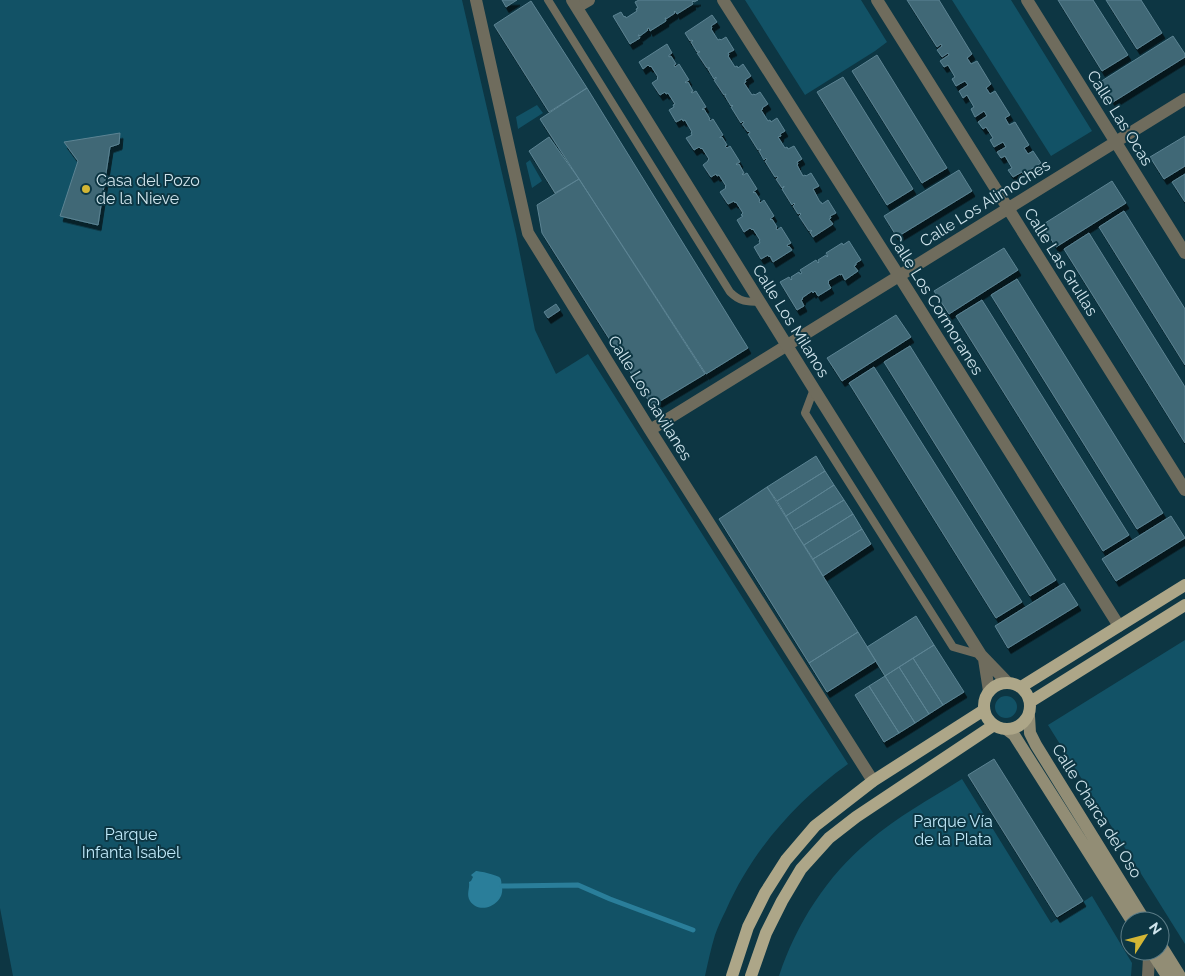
<svg xmlns="http://www.w3.org/2000/svg" width="1185" height="976" viewBox="0 0 1185 976" font-family="Raleway,sans-serif">
  <style>
    .green { fill: #125266 }
    .water { fill: #2a7e9a }
    .lines { fill: none; stroke-linecap: round; stroke-linejoin: round }
    .stream { stroke: #2a7e9a; stroke-width: 5 }
    .building { fill: #406776; stroke: #5c8493; filter: url(#shadow) }
    .service { stroke: #6f6c5d; stroke-width: 8 }
    .minor { stroke: #6f6c5d; stroke-width: 12 }
    .tertiary { stroke: #6f6c5d; stroke-width: 12 }
    .secondary { stroke: #928d75; stroke-width: 12 }
    .primary { stroke: #ada688; stroke-width: 12 }
    .poi-dot { fill: #d3b635; stroke: #0d3643; stroke-width: 2 }
    .labels { text-anchor: middle; dominant-baseline: central; stroke-width: 4; stroke-linejoin: round; paint-order: stroke }
    .street-label { font-size: 16px; fill: #cfe4ec; stroke: #0d3643 }
    .poi-label { font-size: 16px; fill: #cfe4ec; stroke: #0d3643; text-anchor: start }
    .park-label { font-size: 16px; fill: #c0e9f9; stroke: #0d3643 }
  </style>
  <defs>
    <filter id="shadow"><feDropShadow dx="3" dy="5.5" stdDeviation="0" flood-color="#0009"/></filter>
  </defs>
  <rect width="100%" height="100%" fill="#0d3643"/>
  <path class="green" d="M0 0H462L516 234 535 330 556 374 588 354 848 764C795 802 752 851 726 910 722 918 718 926 715 935 711 948 708 962 705 976H13L0 908Z
    M745 0H861L887 42 875 51 805 95Z
    M952 0H1011L1092 131 1051 156Z
    M537 105 543 113 518 129 516 117Z
    M530 160 542 181 532 188 526 163Z
    M1185 640V944L1048 725Z
    M995 707a11 11 0 1 1 22 0a11 11 0 1 1-22 0Z
    M962 779 1051 923 1092 896 1132 963 1131 976H779C796 924 827 876 869 841 897 817 930 799 962 779Z"/>
  <path class="water" d="M476 871C480 871 496 875 499 877 502 879 501 883 502 887 505 904 480 916 470 901 466 894 470 889 469 882L471 881 473 877 471 875Z"/>
  <g class="lines">
    <path class="stream" d="M502 886 578 885 610 899 693 930"/>
  </g>
  <path class="building" d="M502 0H517L506 7Z
    M639 0H698L694 2 693 1 692 2 693 4 677 14 675 11 674 12 675 13 666 19V18H665L666 21 650 31 649 28 647 29 648 30 640 36 639 35H638L640 38 630 44 613 16 621 12 624 17 625 16 626 18 637 11 636 9 638 8 635 2Z
    M907 0H939L972 54 967 58 971 64 977 61 991 84 986 88 990 94 995 91 1010 115 1005 118 1009 125 1015 122 1029 145 1024 148 1028 154 1033 151 1041 163 1023 174 1022 172 1013 177 1008 170 1012 168 1005 156 1001 158 997 152 1006 147 1003 142 994 147 990 140 993 138 986 127 983 129 978 122 987 116 984 111 975 117 971 109 974 107 967 95 963 98 959 91 968 85 965 81 956 86 952 79 955 77 948 65 944 67 940 61 949 55 948 53 942 57 937 50 942 46 941 44 937 47Z
    M1058 0H1093L1128 55 1102 71Z
    M1106 0H1141L1162 33 1137 49Z
    M531 1 587 88 549 112 494 25Z
    M712 15 717 22 711 26 712 28 711 29 718 40 720 39 721 40 726 37 734 50 728 53 729 55 728 56 735 67 737 66 738 68 743 64 751 76 745 80 746 82 744 83 752 95 754 94 755 95 760 92 768 104 762 108 763 109 761 110 768 121 770 120 771 122 777 118 785 131 780 134 781 136 778 137 785 148 787 147 788 149 794 146 802 159 797 162 798 164 797 165 803 176 805 175 806 176 811 173 819 186 813 189 820 202H821L822 204 828 200 836 213 830 216 831 218 829 219 833 224 813 237 810 232 812 231 811 230 809 231 799 216 801 214 800 213 798 214 793 206 795 204 794 203 792 205 782 189 784 187V186L782 188 776 179 778 178 777 176 775 177 765 161 767 160 766 158 764 160 759 151 761 150 760 149 758 150 748 134 750 133 749 131 748 132 742 124 744 123 743 121 741 123 731 107 733 106 732 105 731 106 725 96 726 94 724 95 714 80 716 79V77L714 79 708 69 710 68H707L697 53 700 52 699 51 697 52 691 42 693 41 692 40 690 41 685 33Z
    M1173 36 1185 54V57L1113 102 1100 82Z
    M667 44 672 53 669 55V57L671 56 676 64 674 65 675 67 679 64 689 80 685 82 686 83 688 82 693 91 691 92 692 93 696 91 706 107 702 109 703 110 704 109 710 119H709L710 121 713 119 723 135 720 137V138L722 137 727 145 725 146 727 148 730 146 740 162 736 164 737 165 739 164 744 173 742 174 743 175 747 173 757 189 753 192 754 193 755 192 760 200 759 201 760 203 764 200 774 216 770 219 771 220 772 219 777 227 776 228 777 230 781 227 791 243 787 245 788 247 789 246 792 250 773 262 770 256 769 257 768 255 761 259 754 247 760 243 759 241 760 240 753 229 752 230 750 228 744 232 737 220 743 216 741 215 743 213 736 202 735 203 734 201 728 204 720 192 726 188 725 187 726 186 719 175 717 176 716 174 711 177 703 165 708 161V160L709 159 702 148 701 149 699 147 694 150 686 138 692 135 691 133 692 132 685 120 683 121 682 119 676 122 669 110 674 107 673 105 675 104 668 93 666 94 665 92 660 95 652 83 658 79 657 78 658 77 651 66 650 67 648 65 643 69 639 62Z
    M877 55 947 168 922 183 852 71Z
    M843 77 913 189 887 205 817 92Z
    M587 88 748 348 706 374 540 119Z
    M120 133 119 144 110 147 98 225 60 216 78 161 64 142Z
    M1185 136V166L1164 179 1150 157Z
    M549 137 579 179 555 193 529 151Z
    M959 170 972 191 897 237 884 216Z
    M1185 174V202L1172 182Z
    M579 179 705 374 652 406 542 233 537 205Z
    M1112 181 1126 203 1056 247 1042 225Z
    M1124 211 1185 309V365L1099 227Z
    M1089 233 1185 387V443L1064 249Z
    M849 241 861 260 856 263V265L854 266 858 271 845 280 842 274 840 275V274L828 281 829 282 828 283 831 288 818 296 815 291 813 293 812 291 802 298 803 299 801 300 804 306 797 310 780 282 789 277 791 280 792 279 791 277 799 272 800 274 802 273 800 270 816 260 818 263 819 262 818 260 826 255 827 257 828 256 826 253 842 243 843 245Z
    M1004 248 1018 270 949 314 934 291Z
    M1017 279 1163 513 1137 529 991 295Z
    M982 300 1129 535 1103 551 956 316Z
    M556 304 560 310 548 318 544 312Z
    M896 315 911 337 842 381 827 358Z
    M910 346 1056 580 1030 596 884 362Z
    M874 367 1022 602 996 618 849 383Z
    M816 456 825 471 777 501 767 487Z
    M825 471 834 485 786 516 777 501Z
    M834 485 844 500 794 530 786 516Z
    M767 487 858 632 809 663 719 519Z
    M844 500 853 514 804 545 794 530Z
    M853 514 862 529 813 559 804 545Z
    M1171 516 1185 538 1116 581 1102 559Z
    M862 529 871 544 823 576 813 559Z
    M1064 583 1078 605 1008 648 995 626Z
    M916 616 934 645 885 676 867 647Z
    M858 632 876 661 827 692 809 663Z
    M934 645 964 692 943 705 913 658Z
    M913 658 943 705 929 714 899 667Z
    M899 667 929 714 915 723 885 676Z
    M885 676 915 723 899 733 869 686Z
    M869 686 899 733 884 742 855 695Z
    M994 759 1083 901 1057 917 968 775Z"/>
  <g class="lines">
    <path class="service" d="M548 0 730 292C740 302 747 302 761 302
      M814 389 805 413 953 647 981 655"/>
    <path class="minor" d="M476 0 528 233 650 430 873 781
      M723 0 899 276 1119 626
      M877 0 1185 490
      M1027 0 1185 253
      M577 7 589 0
      M650 430 1185 99
      M1148 951 1149 957 1148 976"/>
    <path class="tertiary" d="M572 0 814 389 981 655 1007 682
      M984 659 989 691"/>
    <path class="secondary" d="M1029 716 1030 733 1036 745 1145 921
      M1006 729 1014 735 1132 921
      M1160 944 1180 976
      M1151 951 1167 976"/>
    <path class="primary" d="M984 706a23 23 0 1 1 46 0a23 23 0 1 1-46 0Z
      M1021 687 1185 585
      M1030 702 1185 605
      M732 976 748 927 765 893 786 860 815 826 873 781 984 710
      M751 976 766 933 782 901 801 869 829 838 856 817 994 725"/>
  </g>
  <circle class="poi-dot" cx="86" cy="189" r="5"/>
  <g class="labels">
    <g class="street-label">
      <text transform="translate(1120 118) rotate(58)">Calle Las Ocas</text>
      <text transform="translate(985 203) rotate(-32)">Calle Los Alimoches</text>
      <text transform="translate(1061 262) rotate(58)">Calle Las Grullas</text>
      <text transform="translate(936 304) rotate(58)">Calle Los Cormoranes</text>
      <text transform="translate(791 321) rotate(58)">Calle Los Milanos</text>
      <text transform="translate(650 398) rotate(58)">Calle Los Gavilanes</text>
      <text transform="translate(1097 811) rotate(58)">Calle Charca del Oso</text>
    </g>
    <g class="poi-label">
      <text x="96" y="180">Casa del Pozo<tspan x="96" dy="18">de la Nieve</tspan></text>
    </g>
    <g class="park-label">
      <text x="953" y="821">Parque Vía<tspan x="953" dy="18">de la Plata</tspan></text>
      <text x="131" y="834">Parque<tspan x="131" dy="18">Infanta Isabel</tspan></text>
    </g>
  </g>
  <g transform="translate(1145 936) rotate(54)"><circle r="24" fill="#0d3643" stroke="#5b7c87"/>
  <path d="M0-4L9 19L0 12L-9 19Z" fill="#d3b635"/>
  <text y="-8" font-size="14" font-weight="bold" text-anchor="middle" fill="#cfe4ec">N</text>
  </g>
</svg>
